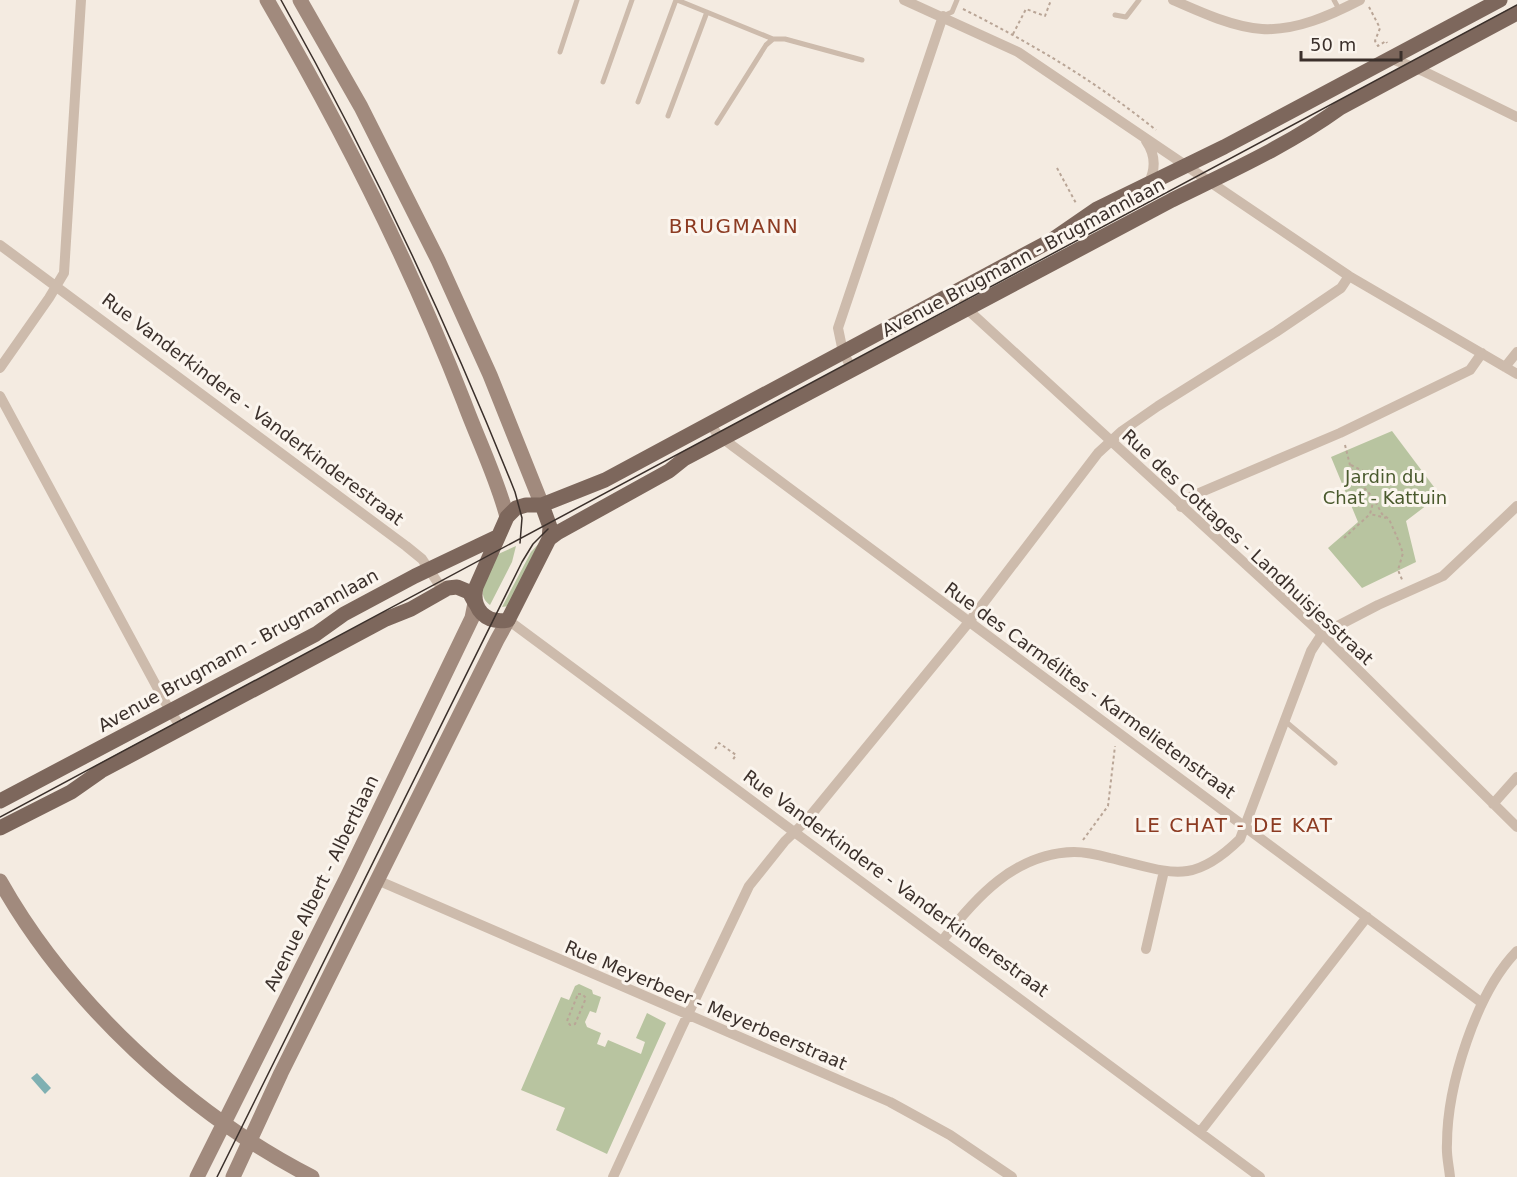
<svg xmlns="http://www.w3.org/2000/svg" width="1517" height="1177" viewBox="0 0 1517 1177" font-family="'DejaVu Sans',sans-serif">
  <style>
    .green { fill: #b8c4a0 }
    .water { fill: #7fb0b2 }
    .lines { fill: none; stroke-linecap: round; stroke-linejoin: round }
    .path { stroke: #b9a596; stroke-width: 2; stroke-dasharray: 3 3; stroke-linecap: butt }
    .lane { stroke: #cdbbac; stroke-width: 5 }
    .street { stroke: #cdbbac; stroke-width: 10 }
    .secondary { stroke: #a18a7d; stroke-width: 15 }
    .primary { stroke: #7d675c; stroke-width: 15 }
    .tram { stroke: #3b302b; stroke-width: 1.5 }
    .labels { text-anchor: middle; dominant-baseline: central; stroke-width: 6; stroke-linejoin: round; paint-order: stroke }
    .street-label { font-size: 18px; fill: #3b302b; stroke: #fbf5ee }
    .park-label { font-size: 18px; fill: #4a5a2e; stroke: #fbf5ee }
    .neighbourhood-label { font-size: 20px; letter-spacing: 1.5px; fill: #8c3b22; stroke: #fbf5ee }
  </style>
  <rect width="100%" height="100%" fill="#f4ebe1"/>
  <path class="green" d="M1392 431 1440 495 1406 521 1416 562 1362 588 1328 548 1358 522 1331 457Z
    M542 540 509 606 502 607 531 552Z
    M516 546 512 562 490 605C473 593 490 570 496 555Z
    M579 984 592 990 593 994 601 997 596 1013 590 1011 585 1022 587 1027 601 1033 597 1044 605 1047 608 1040 641 1054 645 1042 636 1038 647 1013 666 1023 607 1154 556 1130 565 1108 521 1090 561 997 569 1000 575 986Z"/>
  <path class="water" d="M37 1073 51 1088 45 1094 31 1078Z"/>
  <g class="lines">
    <path class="path" d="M1369 7 1380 28 1375 41 1378 46 1386 41 1387 43
      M963 9C1033 44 1095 81 1156 130
      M1013 34 1026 9 1045 16 1051 0
      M1057 168 1077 205
      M1345 445 1351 469 1359 482 1374 499 1382 514 1389 519 1397 537 1403 553 1398 570 1403 582
      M1351 465 1363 471 1365 481 1363 487
      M1374 499 1370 514 1386 518
      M1344 538 1370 514
      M715 749 719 743 736 755 732 761
      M1083 840 1108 806 1115 746
      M578 994H582L586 998 575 1024 570 1025 567 1021Z"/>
    <path class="lane" d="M677 0 773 39
      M1334 0 1340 11
      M1115 15 1126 17 1139 0
      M943 16 952 12 957 0
      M560 52 577 0
      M603 82 632 0
      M638 102 676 0
      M668 116 707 12
      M717 123 766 45 773 39H785L862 60
      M1285 721 1335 763"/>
    <path class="street" d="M904 0 1018 52 1349 276 1517 374
      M1173 0C1200 12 1233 27 1262 29 1296 31 1331 15 1360 0
      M1392 59 1423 71 1517 117
      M1146 141C1155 154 1156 168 1149 182
      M0 245 406 546 422 559 438 583 448 588
      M959 290 967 309 1322 634 1517 827
      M1505 367 1517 352
      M0 368 49 298 64 273 81 0
      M852 369 843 352 838 328 943 16
      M0 396 165 702 181 728
      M710 423 717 434 734 447 1482 1003
      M1181 507 1192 496 1340 433 1470 370 1482 353
      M508 620 1260 1177
      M1493 804 1517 777
      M377 880 890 1102 950 1135 1012 1177
      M942 941C975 898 1015 853 1074 852 1086 852 1099 855 1110 858 1171 872 1191 887 1240 839L1311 651 1322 634 1378 605 1443 576 1517 506
      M1146 949 1164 871
      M1200 1132 1367 917
      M613 1177 681 1029 749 886 785 841 806 821 969 622 1098 453 1122 431 1158 406 1276 332 1341 288 1349 276
      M1450 1177C1449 1166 1446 1155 1447 1144 1447 1086 1476 993 1517 951"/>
    <path class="secondary" d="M267 0C342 129 410 263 464 402 478 440 497 478 507 517
      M300 0 361 107 438 260 490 375 542 505
      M0 881C68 1002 189 1114 312 1177
      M197 1177 348 875 472 618 475 603
      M233 1177 281 1073 497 640 508 620"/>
    <path class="primary" d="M526 505H542L550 527 549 539 508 620C486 624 471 609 476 587L507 517 516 508Z
      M542 505 605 480 1052 240 1097 209 1224 147 1500 0
      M549 539 557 533 669 471 684 459 1172 200C1229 172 1289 145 1340 108L1517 13
      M0 801 316 634 344 614 415 576 497 537
      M0 828 71 792 101 771 386 619 411 609 448 588 457 587 469 592 475 603"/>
    <path class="tram" d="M281 0C370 159 447 322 515 492L522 518 520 543
      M0 817 1517 5
      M217 1177 522 562 533 544 548 529"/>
  </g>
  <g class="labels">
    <g class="street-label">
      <text transform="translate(1023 257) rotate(-28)">Avenue Brugmann - Brugmannlaan</text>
      <text transform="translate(253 409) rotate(37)">Rue Vanderkindere - Vanderkinderestraat</text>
      <text transform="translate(1248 547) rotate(43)">Rue des Cottages - Landhuisjesstraat</text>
      <text transform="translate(238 650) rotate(-29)">Avenue Brugmann - Brugmannlaan</text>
      <text transform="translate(1090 690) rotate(36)">Rue des Carmélites - Karmelietenstraat</text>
      <text transform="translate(321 883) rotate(-64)">Avenue Albert - Albertlaan</text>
      <text transform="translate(896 883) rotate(36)">Rue Vanderkindere - Vanderkinderestraat</text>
      <text transform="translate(706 1005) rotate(23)">Rue Meyerbeer - Meyerbeerstraat</text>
    </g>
    <g class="park-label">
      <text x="1385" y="476">Jardin du<tspan x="1385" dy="21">Chat - Kattuin</tspan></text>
    </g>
    <g class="neighbourhood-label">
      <text x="734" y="226">BRUGMANN</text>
      <text x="1234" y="825">LE CHAT - DE KAT</text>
    </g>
  </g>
  <path d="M1301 51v9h100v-9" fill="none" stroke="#3b302b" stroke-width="3"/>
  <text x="1310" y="51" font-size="18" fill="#3b302b" stroke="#fbf5ee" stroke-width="4.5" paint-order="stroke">50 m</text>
</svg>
